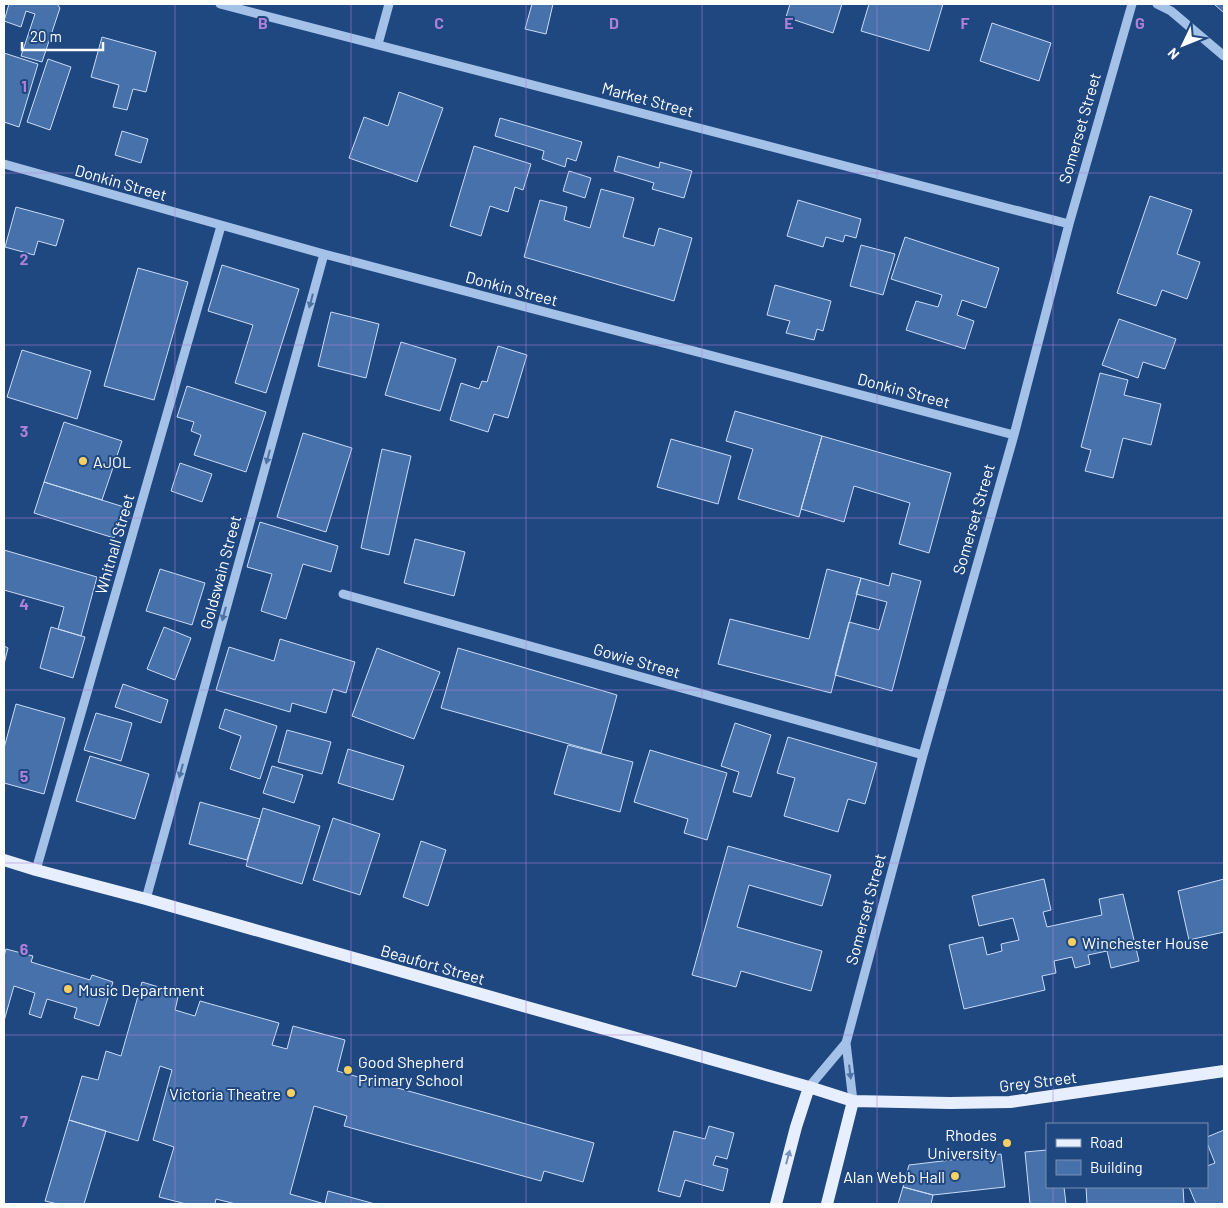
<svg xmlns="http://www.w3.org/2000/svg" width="1228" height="1208" viewBox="0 0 1228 1208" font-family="Barlow,sans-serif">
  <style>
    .building { fill: #4771aa; stroke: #c8dcf6 }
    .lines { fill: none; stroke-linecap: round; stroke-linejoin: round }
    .minor { stroke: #a4c1e8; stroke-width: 9 }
    .major { stroke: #e7effe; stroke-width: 12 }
    .oneway { fill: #4e72a4 }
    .oneway2 { fill: #7993b9 }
    .grid { fill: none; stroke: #b080d9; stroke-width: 1; stroke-opacity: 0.55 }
    .poi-dot { fill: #f7d064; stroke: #1f4780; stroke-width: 2 }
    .labels { text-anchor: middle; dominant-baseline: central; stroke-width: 4; stroke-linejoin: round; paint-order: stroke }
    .street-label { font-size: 16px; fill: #fff; stroke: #1f4780 }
    .poi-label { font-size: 16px; fill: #fff; stroke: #1f4780; text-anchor: start }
    .grid-label { font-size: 16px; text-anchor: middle; font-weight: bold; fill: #b080d9; stroke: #1f4780; stroke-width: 4; stroke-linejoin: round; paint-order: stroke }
  </style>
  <rect width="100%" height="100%" fill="#1f4780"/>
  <path class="building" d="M9 4H57L60 8 42 62 21 56 35 14 26 11 21 27 4 21Z
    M532 4H553L546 34 525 29Z
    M790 4H842L833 33 786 17Z
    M869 4H943L929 51 861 31Z
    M1214 4H1224V13Z
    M992 23 1051 43 1039 81 980 61Z
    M102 37 156 52 146 92 133 89 127 110 113 107 119 85 91 77Z
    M4 53 38 64 19 127 4 122Z
    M48 59 71 67 50 130 27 122Z
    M399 92 443 108 417 182 349 158 364 117 388 126Z
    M500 118 582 142 576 161 567 158 565 167 542 159 544 151 495 136Z
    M122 131 148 139 141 163 115 155Z
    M474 146 531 164 523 190 515 187 508 212 490 206 481 236 450 226Z
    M618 156 659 168 660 162 692 171 684 198 652 189 654 183 614 171Z
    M569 171 591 178 585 198 563 191Z
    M601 189 634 198 623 237 654 246 659 228 692 238 674 301 524 257 540 200 567 207 564 220 590 228Z
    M1150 196 1192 210 1177 254 1200 262 1187 299 1162 290 1156 306 1117 293Z
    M798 200 861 219 856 238 845 235 843 242 826 237 823 247 787 236Z
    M16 207 64 220 56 246 38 241 34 255 5 247Z
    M905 237 999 268 986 308 962 300 957 315 974 321 965 349 906 330 916 301 938 307 942 295 891 279Z
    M861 245 895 254 883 295 850 286Z
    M222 265 299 289 266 393 235 383 253 325 208 311Z
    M138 268 188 282 154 400 104 386Z
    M775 285 831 301 823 331 817 329 814 340 786 333 790 321 767 315Z
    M331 312 379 324 366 378 318 366Z
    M1119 319 1176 339 1165 369 1143 362 1138 378 1102 365Z
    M401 342 456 359 440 411 385 395Z
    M498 346 527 355 508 418 494 414 488 432 450 420 461 383 479 389 482 381 487 382Z
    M22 350 91 371 77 419 7 397Z
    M1100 373 1128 380 1124 395 1161 404 1151 445 1123 438 1113 478 1085 471 1091 450 1081 447Z
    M187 386 266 412 246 472 194 455 201 435 191 431 194 422 177 417Z
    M735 411 822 436 799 517 738 499 753 449 726 441Z
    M64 422 122 441 102 500 44 482Z
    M303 433 352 448 326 532 277 517Z
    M822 436 951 473 929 553 899 544 910 503 854 486 844 522 801 509Z
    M671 439 731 456 718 504 657 487Z
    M382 449 411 456 389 555 361 548Z
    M180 463 212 474 202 502 171 491Z
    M44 482 124 507 114 538 34 513Z
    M260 522 338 546 331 572 303 564 286 619 261 611 272 574 247 567Z
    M415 539 465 552 454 596 404 583Z
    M4 550 97 577 81 636 58 629 64 607 4 590Z
    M160 569 205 583 192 625 146 611Z
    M827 569 861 578 831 693 718 664 730 619 809 639Z
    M892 573 921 581 892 691 835 675 849 622 879 630 887 602 856 594 861 578 889 586Z
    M51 627 85 637 73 678 40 668Z
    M164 627 191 638 175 680 147 669Z
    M280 639 355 662 346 693 333 689 326 713 292 703 290 712 216 690 229 647 274 661Z
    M4 646 8 648 4 664Z
    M377 648 440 672 414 739 352 716Z
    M458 648 617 695 601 753 441 708Z
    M123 684 168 700 161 723 115 707Z
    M16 704 65 718 44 794 4 783V748Z
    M225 709 277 726 260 779 230 769 241 736 219 728Z
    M96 713 132 723 121 761 84 750Z
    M735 723 771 735 751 797 733 792 739 772 721 766Z
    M287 730 331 742 322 774 278 762Z
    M788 737 877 763 865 804 848 799 838 832 784 816 795 778 777 773Z
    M568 745 633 762 620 812 554 794Z
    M348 749 404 766 393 800 338 783Z
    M650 750 727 773 707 840 684 833 688 819 634 802Z
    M90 756 149 774 135 819 76 801Z
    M272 766 303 775 294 803 263 793Z
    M200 802 260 819 247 860 189 844Z
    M263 808 320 826 302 884 246 866Z
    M333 818 380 834 360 895 313 880Z
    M421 841 446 850 428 906 403 897Z
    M728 846 831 875 822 906 749 885 737 927 822 951 811 991 741 971 736 987 692 975Z
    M1044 879 1051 910 1043 912 1047 927 1102 915 1099 899 1123 894 1139 961 1111 968 1107 951 1088 955 1090 964 1075 968 1072 957 1054 961 1056 973 1042 976 1045 990 964 1009 949 945 983 937 987 955 1002 951 1001 944 1019 940 1013 918 979 926 972 896Z
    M1224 879V932L1189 940 1178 891Z
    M6 949 33 956 31 962 90 980 92 975 113 982 99 1026 74 1018 77 1008 47 999 41 1018 29 1014 35 993 14 986 4 1021V956Z
    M142 982 179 993 175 1010 195 1016 200 1001 279 1023 272 1045 287 1049 293 1026 345 1040 337 1071 594 1143 583 1182 544 1171 541 1181 344 1126 347 1116 314 1106 290 1194 325 1204 328 1191 375 1204H236L216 1199 215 1204H186L159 1197 174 1147 153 1140 172 1070 160 1066 138 1141 69 1120 82 1076 98 1080 106 1051 121 1056Z
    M69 1120 106 1131 84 1204H58L45 1201Z
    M709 1126 734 1133 727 1159 716 1156 713 1165 728 1169 723 1191 685 1180 680 1197 658 1191 674 1131 705 1139Z
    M1224 1130V1204H1196L1189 1187H1207V1166L1215 1163 1207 1143V1137Z
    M1047 1150V1187H1064L1066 1204H1030L1025 1152Z
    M1001 1154 1005 1187 933 1195 903 1187 909 1165Z
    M903 1187 933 1195 931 1204H898Z
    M1086 1187H1183L1184 1204H1087Z"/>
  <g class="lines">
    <path class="minor" d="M220 4 1069 224
      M1157 4 1171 11 1224 56
      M378 44 389 4
      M4 164 324 254 1014 435
      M343 594 923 755
      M36 870 221 226
      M146 899 324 254
      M809 1087 846 1043
      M853 1101 846 1043 923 755 1014 435 1069 224 1132 4"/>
    <path class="major" d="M4 860 36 870 146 899 809 1087 853 1101 950 1103 1010 1102 1224 1071
      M776 1204 796 1127 809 1087
      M827 1204 853 1101"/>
  </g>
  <defs><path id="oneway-solid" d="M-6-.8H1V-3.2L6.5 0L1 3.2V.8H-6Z" transform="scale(1.25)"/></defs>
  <g class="oneway">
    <use href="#oneway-solid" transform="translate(311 301) rotate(105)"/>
    <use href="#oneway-solid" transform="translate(268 457) rotate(105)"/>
    <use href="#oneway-solid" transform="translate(224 614) rotate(105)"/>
    <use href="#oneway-solid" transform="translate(181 771) rotate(105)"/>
    <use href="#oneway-solid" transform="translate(850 1072) rotate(83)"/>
  </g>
  <use class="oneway2" href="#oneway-solid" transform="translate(788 1157) rotate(-75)"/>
  <path class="grid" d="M175 4V1204M351 4V1204M526 4V1204M702 4V1204M877 4V1204M1053 4V1124M4 173H1224M4 345H1224M4 518H1224M4 690H1224M4 863H1224M4 1035H1224M1053 1187V1204"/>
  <g class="poi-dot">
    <circle cx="83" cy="461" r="5"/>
    <circle cx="1072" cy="942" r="5"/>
    <circle cx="68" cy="989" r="5"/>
    <circle cx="348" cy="1070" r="5"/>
    <circle cx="291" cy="1093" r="5"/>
    <circle cx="1007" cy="1143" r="5"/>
    <circle cx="955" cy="1176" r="5"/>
  </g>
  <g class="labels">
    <g class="street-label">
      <text transform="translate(648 99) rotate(15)">Market Street</text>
      <text transform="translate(1079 128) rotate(-74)">Somerset Street</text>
      <text transform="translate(121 182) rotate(16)">Donkin Street</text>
      <text transform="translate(512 288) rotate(15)">Donkin Street</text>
      <text transform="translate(904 390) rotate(15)">Donkin Street</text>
      <text transform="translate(973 519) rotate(-74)">Somerset Street</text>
      <text transform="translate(114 544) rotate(-74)">Whitnall Street</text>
      <text transform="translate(220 572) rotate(-75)">Goldswain Street</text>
      <text transform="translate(637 660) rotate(16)">Gowie Street</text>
      <text transform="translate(865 909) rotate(-75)">Somerset Street</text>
      <text transform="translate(433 964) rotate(16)">Beaufort Street</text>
      <text transform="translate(1038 1081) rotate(-7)">Grey Street</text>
    </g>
    <g class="poi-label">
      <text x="93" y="461">AJOL</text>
      <text x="1082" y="942">Winchester House</text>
      <text x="78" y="989">Music Department</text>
      <text x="358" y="1061">Good Shepherd<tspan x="358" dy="18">Primary School</tspan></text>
      <text x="281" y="1093" text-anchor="end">Victoria Theatre</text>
      <text x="997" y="1134" text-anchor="end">Rhodes<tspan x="997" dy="18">University</tspan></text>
      <text x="945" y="1176" text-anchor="end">Alan Webb Hall</text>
    </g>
  </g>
  <g class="grid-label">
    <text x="263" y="29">B</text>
    <text x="439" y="29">C</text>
    <text x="614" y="29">D</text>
    <text x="789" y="29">E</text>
    <text x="965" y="29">F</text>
    <text x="1140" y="29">G</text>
    <text x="24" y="92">1</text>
    <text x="24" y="265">2</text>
    <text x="24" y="437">3</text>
    <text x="24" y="610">4</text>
    <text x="24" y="782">5</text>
    <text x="24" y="955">6</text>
    <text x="24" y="1127">7</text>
  </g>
  <rect width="1228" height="1208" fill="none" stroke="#ffffff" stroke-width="10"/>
  <rect x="1046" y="1123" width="162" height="65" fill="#1f4780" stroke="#7991b3"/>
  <rect x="1056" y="1139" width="25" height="8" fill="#e7effe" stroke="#7991b3"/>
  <text x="1090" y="1148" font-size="15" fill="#ffffff">Road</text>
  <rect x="1056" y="1160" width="25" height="15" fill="#4771aa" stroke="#7991b3"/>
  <text x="1090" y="1173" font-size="15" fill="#ffffff">Building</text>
  <g transform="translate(1183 45) rotate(227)" stroke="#1f4780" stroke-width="4" paint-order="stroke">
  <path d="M0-4L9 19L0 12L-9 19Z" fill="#ffffff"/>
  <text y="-8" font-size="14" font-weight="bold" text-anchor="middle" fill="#ffffff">N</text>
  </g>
  <path d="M22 42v8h81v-8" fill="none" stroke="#ffffff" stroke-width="2.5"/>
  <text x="30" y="42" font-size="15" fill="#ffffff" stroke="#1f4780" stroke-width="4" paint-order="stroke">20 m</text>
</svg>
